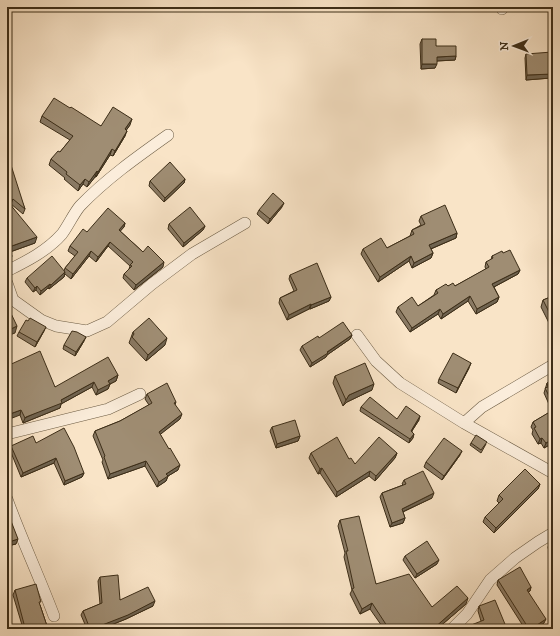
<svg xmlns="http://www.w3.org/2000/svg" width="560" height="636" viewBox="0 0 560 636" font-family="'IM FELL DW Pica',serif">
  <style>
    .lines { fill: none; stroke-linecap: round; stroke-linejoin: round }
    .minor-casing { stroke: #6c5c44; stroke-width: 12 }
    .minor { stroke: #fbeddb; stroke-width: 11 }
    .wall { fill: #897963; stroke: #3d2e18 }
    .shaded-wall { fill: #6f6350; stroke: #3d2e18 }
    .building { fill: #9f8d73; stroke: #3d2e18 }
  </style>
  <rect width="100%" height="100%" fill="#f9e4c7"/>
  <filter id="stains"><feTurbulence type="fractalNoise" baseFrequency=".005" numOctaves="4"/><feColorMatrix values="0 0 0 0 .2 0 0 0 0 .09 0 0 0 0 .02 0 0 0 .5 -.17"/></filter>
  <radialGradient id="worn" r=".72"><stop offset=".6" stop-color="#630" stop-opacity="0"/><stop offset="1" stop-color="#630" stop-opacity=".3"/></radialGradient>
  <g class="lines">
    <defs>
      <path id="minor" d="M502 9 503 7
        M7 271C27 261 47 251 62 234 68 226 74 213 80 206 106 179 137 157 168 135
        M7 283 13 300 41 320 56 326 87 331 107 322 152 284 192 254 245 223
        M357 335 376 361 400 383 464 423 553 473
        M464 423 482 407 553 365
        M7 434 108 409 140 394
        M7 499C21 538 39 576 54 616
        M452 629 467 614 490 580 515 558 538 542 553 533"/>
    </defs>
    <use href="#minor" class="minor-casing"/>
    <use href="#minor" class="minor"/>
  </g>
  <path class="wall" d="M422 39 456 56 455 60 437 61 435 68 421 69 420 44Z
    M526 54 553 74 551 78 526 80 525 58Z
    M42 116 101 126 130 125 126 130 125 136 113 156 110 155 96 177H95L87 187 83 184 78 191 64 179 65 178 49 165 51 159 60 152 70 140 40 122Z
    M7 163 25 209 23 214 11 204V205L35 243 10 252V262Z
    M185 179 184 183 164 202 149 186 150 181Z
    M282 207 268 224 257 214 259 210Z
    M421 216 457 233 456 238 431 249 433 253 431 258 412 268 409 261 378 282 361 254 363 249 387 248 410 236 412 230 421 225 419 221Z
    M125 223 124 227 120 231 143 252 163 267 134 290 123 278 124 274 129 269 130 266 108 246 96 262 89 256 71 279 65 274 64 277 49 289 48 288 40 295 36 290 33 292 25 282 27 278 64 271 65 268 75 256 68 251 70 246 87 232Z
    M169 224 205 226 203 230 183 247 168 229Z
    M503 253 520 270 518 274 494 287 499 297 497 302 476 314 468 301 441 319 438 314 410 332 396 312 398 307 418 306 434 295 436 290 448 286H455L486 269 485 267 486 262 491 260 492 256Z
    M290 275 331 297 329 301 310 309H309L287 320 279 303 280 298 294 291 289 279Z
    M553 296V331L541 307 543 300Z
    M44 331 35 347 17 336 19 332Z
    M133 332 165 345 146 361 129 343Z
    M352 335 350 339 327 355 326 357 310 367 300 350 302 346Z
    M84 341 75 356 63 349 64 345Z
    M7 366 55 387 118 375 116 381 110 384 108 389 96 395 92 387 61 404 60 408 23 423 20 415Z
    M469 368 456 393 438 383 439 379Z
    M335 376 372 390 347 402 343 406 333 383Z
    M553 380V443L544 448 541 443 538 444 532 434 533 430 531 427 533 422 552 411 544 393 547 383Z
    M147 394 176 402 175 405 180 419 160 434 178 470 168 476 166 481 157 487 145 466 108 479 102 462 103 460 93 436 95 431 120 421 149 405 145 399Z
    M361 407 397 419 419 420 412 431 413 438 409 443 360 411Z
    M272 427 300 436 298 441 276 448 270 431Z
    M36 443 84 473 82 477 64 485 54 463 21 477 10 450 11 446Z
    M471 443 486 444 481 453 470 445Z
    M311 453 349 459 355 464 397 453 395 458 375 481 369 476 336 497 320 473 318 474 309 458Z
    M460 455 442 480 424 467 426 462Z
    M404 480 432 498 403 512 405 518 403 523 390 527 380 497 382 493 403 485 402 484Z
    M540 484 538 489 494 533 483 522 485 517 499 503 497 501 499 495Z
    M340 520 376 584 432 607 466 604 437 629H384L370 609 360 614 350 594 352 590 344 557 345 553 338 526Z
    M7 522 16 544 7 546Z
    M553 542V573L548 547 550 543Z
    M405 556 437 564 415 578 403 560Z
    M100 577 120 600 153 606 126 619 101 629H87L81 615 83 611 100 604 98 581Z
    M498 580 531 587 530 591 528 592 544 623 536 629H525L497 585Z
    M15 590 40 605 48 629H19L21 626 22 625 13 595Z
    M479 606 507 629 481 621 478 611Z"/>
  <path class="shaded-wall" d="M531 7H542L541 8Z
    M543 7H553V12L541 11Z
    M456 56 455 60 435 61 437 57Z
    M422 64H437L435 68 421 69Z
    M553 74 551 78 526 80 527 75Z
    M132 119 130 125 123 135 125 129Z
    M127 131 125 136 113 156 115 151Z
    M112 149 110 155 96 177 98 172Z
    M97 171 95 177 87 187 89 182Z
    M85 179 83 184 78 191 80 185Z
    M185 179 184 183 164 202 165 198Z
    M13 199 11 204 7 208 9 203Z
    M284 203 282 207 268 224 270 219Z
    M125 223 124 227 117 235 119 230Z
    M205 226 203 230 183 247 184 243Z
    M457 233 456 238 428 250 429 245Z
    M37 237 35 243 7 253 9 247Z
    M110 242 108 246 96 262 98 257Z
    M91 251 89 256 71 279 73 274Z
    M433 253 431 258 412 268 414 263Z
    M12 256 10 262 7 264V259Z
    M411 256 409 261 378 282 380 277Z
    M164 262 163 267 134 290 136 285Z
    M520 270 518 274 490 289 492 284Z
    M65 272 64 277 49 289 51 285Z
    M50 284 48 288 40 295 41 291Z
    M37 286 36 290 33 292 35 288Z
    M470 296 468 301 441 319 443 314Z
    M331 297 329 301 310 309 311 305Z
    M499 297 497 302 476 314 477 309Z
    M311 304 309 309 287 320 289 315Z
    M440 309 438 314 410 332 412 328Z
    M17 326 15 333 7 336V331Z
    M46 327 44 331 35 347 37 342Z
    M352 335 350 339 327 355 326 357 310 367 312 363Z
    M86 337 84 341 75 356 76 352Z
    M167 338 165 345 146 361 148 355Z
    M471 363 469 368 456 393 458 388Z
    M118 375 116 381 110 384 108 389 96 395 98 390 108 381Z
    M94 382 92 387 61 404 60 408 23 423 25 418 61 400Z
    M374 384 372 390 347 402 343 406 346 400 349 395Z
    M21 410 20 415 7 420V415Z
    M182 414 180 419 157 437 159 432Z
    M420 416 419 420 409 435 411 431Z
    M414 434 413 438 409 443 410 439Z
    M300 436 298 441 276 448 277 444Z
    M542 438 541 443 538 444 540 439Z
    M553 439V443L544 448 546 443Z
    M462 451 460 455 442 480 444 476Z
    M397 453 395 458 375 481 376 476Z
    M56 458 54 463 21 477 23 473Z
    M146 461 145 466 108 479 110 474Z
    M180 465 178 470 168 476 166 481 157 487 159 482 166 474Z
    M322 468 320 473 318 474 320 469Z
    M370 471 369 476 336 497 337 492Z
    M84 473 82 477 64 485 65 481Z
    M540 484 538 489 494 533 496 528Z
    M434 493 432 498 400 513 402 509Z
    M405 518 403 523 390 527 392 523Z
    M18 539 16 544 7 546 9 542Z
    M439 560 437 564 415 578 417 574Z
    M531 587 530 591 525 594 527 590Z
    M468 598 466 604 437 629H433Z
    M155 601 153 606 126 619 101 629H92Z
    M372 603 370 609 360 614 362 609Z
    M546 619 544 623 536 629H531Z"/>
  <path class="building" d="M422 39H436V46H456V56L437 57V64H422Z
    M552 52 553 74 527 75 526 54Z
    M54 98 70 108 71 107 101 126 113 107 132 119 125 129 127 131 115 151 112 149 98 172 97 171 89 182 85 179 80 185 66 174 67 172 51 159 58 151 60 152 73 136 42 116Z
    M10 162 25 209 13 199 9 203 37 237 9 247 12 256 7 259V163Z
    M170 162 185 179 165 198 150 181Z
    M273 193 284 203 270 219 259 210Z
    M445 205 457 233 429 245 433 253 414 263 411 256 380 277 363 249 381 238 387 248 414 234 412 230 425 224 421 216Z
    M190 207 205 226 184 243 169 224Z
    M108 208 125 223 119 230 143 252 148 246 164 262 136 285 124 274 132 266 130 265 133 262 110 242 98 257 91 251 73 274 65 268 78 252 70 246 83 229 87 232Z
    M510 250 520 270 492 284 499 297 477 309 470 296 443 314 440 309 412 328 398 307 412 297 418 306 438 293 436 290 446 284 448 286 453 283 455 286 489 267 486 262 493 258 492 256 502 251 503 253Z
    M52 256 65 272 51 285 50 284 41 291 37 286 35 288 27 278Z
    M317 263 331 297 311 305V304L289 315 280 298 297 290 290 275Z
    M553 296V320L543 300Z
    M7 305 17 326 7 331Z
    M30 318 46 327 37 342 19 332 26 320 28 321Z
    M149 318 167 338 148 355 132 337 134 334 133 332Z
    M343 322 352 335 327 352 328 353 312 363 302 346 318 336 319 338Z
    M72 331 77 332 86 337 76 352 64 345Z
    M40 351 55 387 108 357 118 375 108 381 110 384 98 390 94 382 61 400 62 403 26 417 25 418 21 410 7 415V366Z
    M453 353 471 363 458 388 439 379Z
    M365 363 374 384 349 395 346 400 335 376Z
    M553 380V404L545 388 548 387 547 383Z
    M167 383 176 402 174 403 182 414 159 432 169 449 170 448 180 465 166 474 168 476 159 482 146 461 110 474 104 457 105 456 95 431 120 421 152 403 147 394Z
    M370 397 397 419 406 406 420 416 411 431 414 434 410 439 361 407Z
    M553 410V439L546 443 542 438 540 439 534 428 536 427 533 422Z
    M295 420 300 436 277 444 272 427Z
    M64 428 74 447 84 473 65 481 56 458 23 473 11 446 33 436 36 443Z
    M476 435 487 442 481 450 471 443Z
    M337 437 349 459 351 458 355 464 379 437 397 453 376 476 370 471 337 492 322 468 320 469 311 453Z
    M444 438 462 451 444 476 426 462Z
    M525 469 540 484 496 528 485 517 503 499 499 495Z
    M423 471 434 493 402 509 405 518 392 523 382 493 406 484 404 480Z
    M359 516 376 584 409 574 432 607 457 586 468 598 433 629H389L372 603 362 609 352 589 354 588 346 551H348L340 520Z
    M11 521 18 539 9 542 7 537V522Z
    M427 541 439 560 417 574 405 556Z
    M553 542V562L550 543Z
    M520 567 531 587 527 590 546 619 531 629H529L498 580Z
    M118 575 120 600 148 587 155 601 128 615 92 629H90L83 611 102 603 100 577Z
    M36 584 41 602H39L48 629H22L21 626 24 624 15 590Z
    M495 600 507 629H461L484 620 479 606Z
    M553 625V629H545V626Z"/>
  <rect width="560" height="636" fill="none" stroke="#f9e4c7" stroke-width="24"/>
  <rect x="8" y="8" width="544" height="620" fill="none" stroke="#3d2e18" stroke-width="2"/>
  <rect x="12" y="12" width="536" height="612" fill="none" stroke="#3d2e18"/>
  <g transform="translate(514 46) rotate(269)" stroke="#fbeddb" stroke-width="3" paint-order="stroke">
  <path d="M0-3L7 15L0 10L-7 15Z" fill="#3d2e18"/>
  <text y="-6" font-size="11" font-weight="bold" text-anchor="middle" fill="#3d2e18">N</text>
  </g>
  <rect width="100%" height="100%" filter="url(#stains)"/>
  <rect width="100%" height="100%" fill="url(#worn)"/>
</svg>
